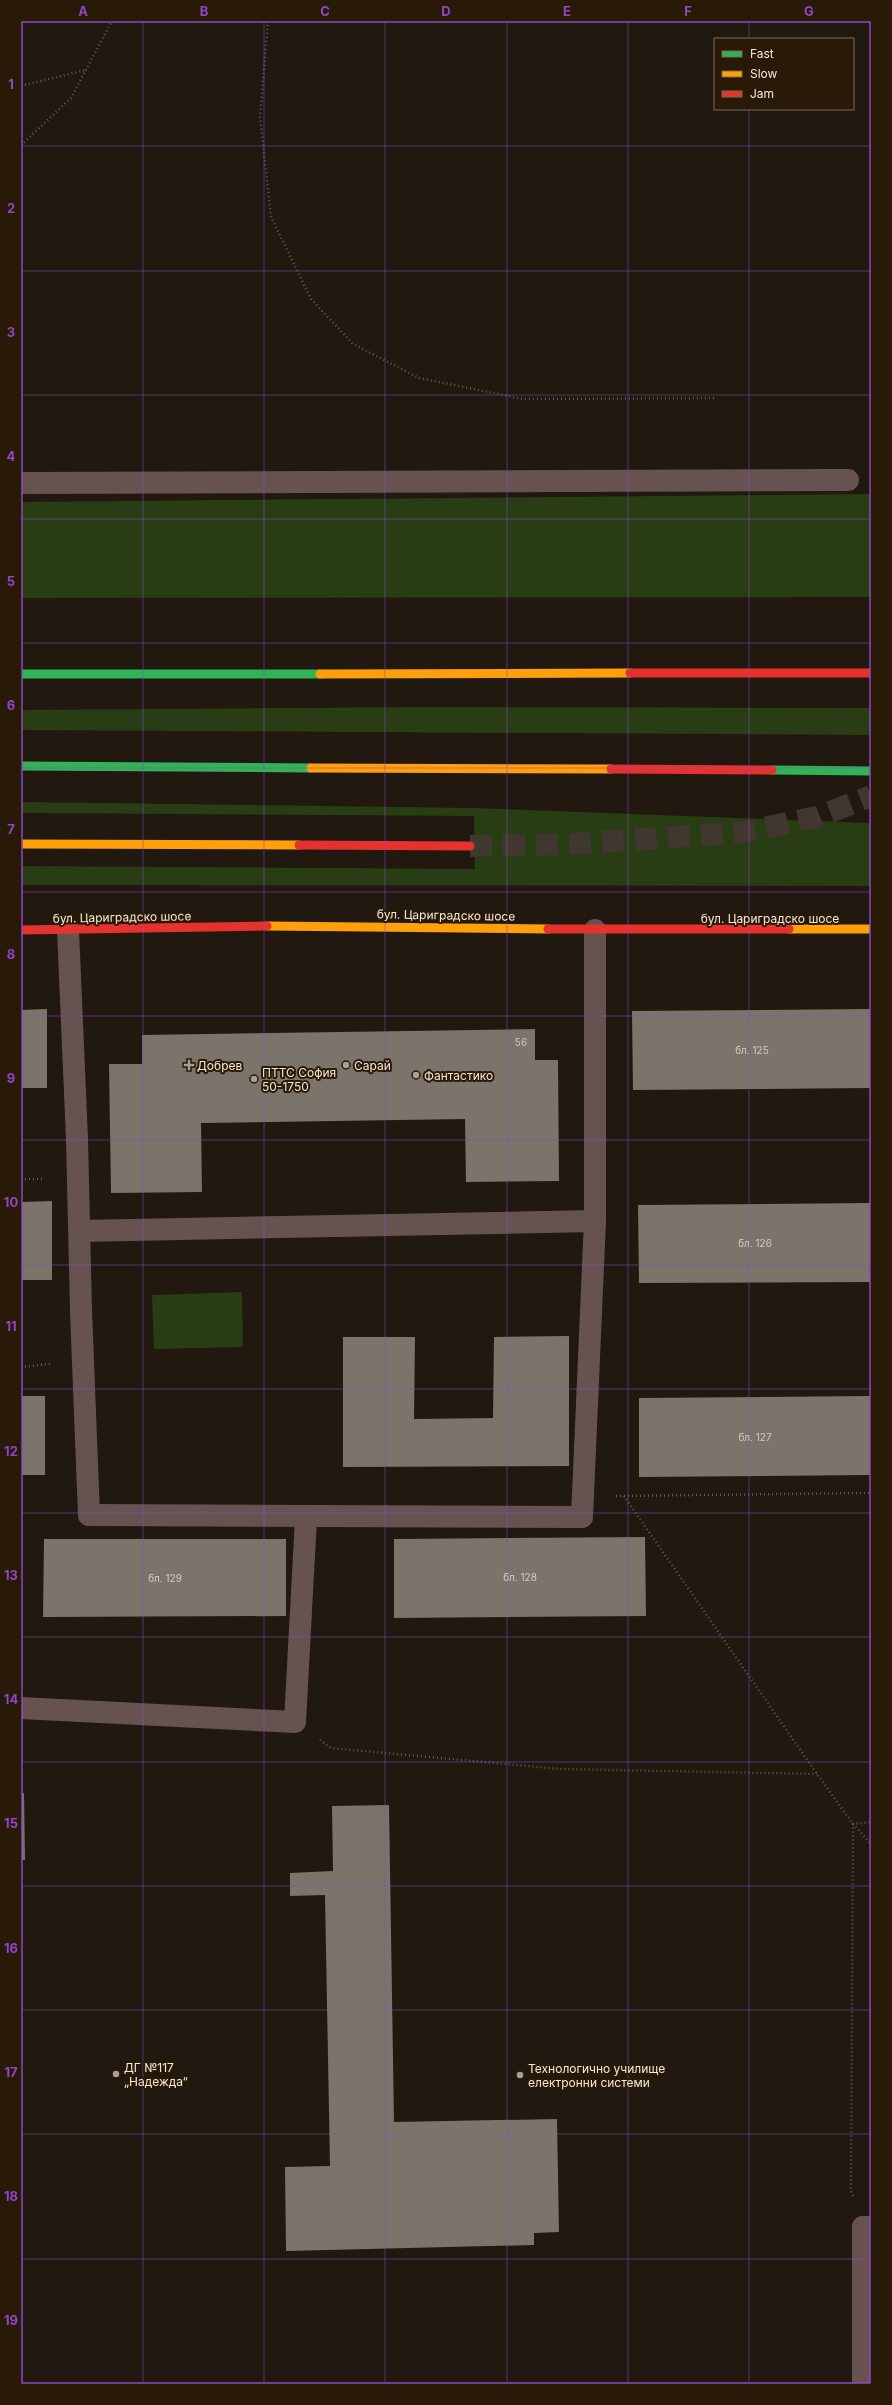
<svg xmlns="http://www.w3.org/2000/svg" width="892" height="2405" viewBox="0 0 892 2405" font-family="Inter,sans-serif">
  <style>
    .green { fill: #283d13 }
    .building { fill: #7c736b }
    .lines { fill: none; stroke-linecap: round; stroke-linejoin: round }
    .highway-tunnel { stroke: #40372e; stroke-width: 22; stroke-dasharray: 22 11; stroke-linecap: butt }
    .path { stroke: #665855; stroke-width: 2.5; stroke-dasharray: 1 3; stroke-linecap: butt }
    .lane { stroke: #665351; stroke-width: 22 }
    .street { stroke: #665351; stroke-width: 22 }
    .fast { stroke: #30b455; stroke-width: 9 }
    .slow { stroke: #ff9f0a; stroke-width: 9 }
    .jam { stroke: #e5322d; stroke-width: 9 }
    .grid { fill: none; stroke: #8d48c3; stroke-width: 1; stroke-opacity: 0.55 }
    .poi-dot { fill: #aa9f94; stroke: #291907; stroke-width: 1.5 }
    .labels { text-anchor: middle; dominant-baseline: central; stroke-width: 4; stroke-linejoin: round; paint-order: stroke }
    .number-label { font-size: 10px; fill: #d5cbc0 }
    .street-label { font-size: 12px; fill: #f3e8dc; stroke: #291907 }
    .poi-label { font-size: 12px; fill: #f3e8dc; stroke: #291907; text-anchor: start }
    .neatline { fill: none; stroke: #8d48c3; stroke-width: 1.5 }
    .grid-label { font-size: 13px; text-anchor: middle; font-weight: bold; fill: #8d48c3 }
  </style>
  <rect width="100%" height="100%" fill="#21180f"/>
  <path class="green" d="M871 494V597L21 598V502Z
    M432 707 871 708V735L21 730V710Z
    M21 802 474 808 871 823V886L21 885V866L475 869 474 816 21 813Z
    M242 1292 243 1347 154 1349 152 1295Z"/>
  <path class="building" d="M47 1009V1088H21V1010Z
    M871 1009V1088L633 1090 632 1011Z
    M535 1029V1060H558L559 1181 466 1182 465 1119 201 1123 202 1192 111 1193 109 1064H142V1035Z
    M52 1201V1280H21V1202Z
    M871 1203V1282L639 1283 638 1205Z
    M569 1336V1466L343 1467V1337H415L414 1419 493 1418 494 1337Z
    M21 1396H45V1475H21Z
    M871 1396V1475L639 1477V1398Z
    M645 1537 646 1616 394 1618V1539Z
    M44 1539H286V1616L43 1617Z
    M21 1793H24L25 1860H21Z
    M389 1805 394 2122 557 2119 559 2232 534 2233V2245L286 2251 285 2167 330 2166 325 1895 290 1896V1873L333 1871 332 1806Z"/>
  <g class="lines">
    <path class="highway-tunnel" d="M470 846 568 844 744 832 817 817 871 796"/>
    <path class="path" d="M268 21 260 117 271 217 311 299 353 344 419 378 523 399 716 398
      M21 86 86 70
      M21 145 71 98 112 21
      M21 1179H44
      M21 1367 50 1364
      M616 1496 871 1493
      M624 1496 817 1774 853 1824 871 1844
      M320 1740 331 1748 560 1769 817 1774
      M853 2196 851 2191 853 1824 871 1822"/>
    <path class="lane" d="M21 483 848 480
      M80 1231 595 1221
      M89 1515 582 1517
      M863 2384V2227"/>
    <path class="street" d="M68 930 77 1139 81 1311 89 1515
      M582 1517 595 1221V930
      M21 1708 295 1722 306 1518
      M863 2227H871"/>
    <path class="fast" d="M21 674H320
      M21 766 311 768
      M772 770 871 771"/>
    <path class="slow" d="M320 674 630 673
      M311 768 611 769
      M21 844 299 845
      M267 926 548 929
      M789 929H871"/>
    <path class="jam" d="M630 673H871
      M611 769 772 770
      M299 845 470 846
      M548 929H789
      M21 930 267 926"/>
  </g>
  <path class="grid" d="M143 21V2384M264 21V2384M385 21V2384M507 21V2384M628 21V2384M749 21V39M749 109V2384M21 146H871M21 271H871M21 395H871M21 519H871M21 643H871M21 768H871M21 892H871M21 1016H871M21 1140H871M21 1265H871M21 1389H871M21 1513H871M21 1637H871M21 1762H871M21 1886H871M21 2010H871M21 2134H871M21 2259H871"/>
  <g class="poi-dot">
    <path d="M187 1059h4v4h4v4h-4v4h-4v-4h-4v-4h4z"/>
    <circle cx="346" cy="1065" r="4"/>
    <circle cx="416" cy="1075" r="4"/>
    <circle cx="254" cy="1079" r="4"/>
    <circle cx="116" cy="2074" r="4"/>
    <circle cx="520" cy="2075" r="4"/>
  </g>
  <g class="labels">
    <g class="number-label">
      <text x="521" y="1042">56</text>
      <text x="752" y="1050">бл. 125</text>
      <text x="755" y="1243">бл. 126</text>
      <text x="755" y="1437">бл. 127</text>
      <text x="520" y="1577">бл. 128</text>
      <text x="165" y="1578">бл. 129</text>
    </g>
    <g class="street-label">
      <text transform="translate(446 915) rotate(1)">бул. Цариградско шосе</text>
      <text transform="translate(122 917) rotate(-1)">бул. Цариградско шосе</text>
      <text x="770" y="918">бул. Цариградско шосе</text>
    </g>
    <g class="poi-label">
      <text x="197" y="1065">Добрев</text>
      <text x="354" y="1065">Сарай</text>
      <text x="262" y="1072">ПТТС София<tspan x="262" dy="14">50-1750</tspan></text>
      <text x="424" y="1075">Фантастико</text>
      <text x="124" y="2067">ДГ №117<tspan x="124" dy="14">„Надежда“</tspan></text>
      <text x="528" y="2068">Технологично училище<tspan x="528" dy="14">електронни системи</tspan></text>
    </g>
  </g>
  <rect width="892" height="2405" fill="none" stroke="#291907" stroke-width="44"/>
  <rect x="714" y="38" width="140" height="72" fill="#291907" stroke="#7a6c5c"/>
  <rect x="722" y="51" width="20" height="6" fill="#30b455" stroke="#7a6c5c"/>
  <text x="750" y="58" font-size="12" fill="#f3e8dc">Fast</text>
  <rect x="722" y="71" width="20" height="6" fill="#ff9f0a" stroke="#7a6c5c"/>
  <text x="750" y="78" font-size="12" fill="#f3e8dc">Slow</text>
  <rect x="722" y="91" width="20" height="6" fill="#e5322d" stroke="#7a6c5c"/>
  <text x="750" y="98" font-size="12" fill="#f3e8dc">Jam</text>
  <rect x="22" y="22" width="848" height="2361" class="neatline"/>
  <g class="grid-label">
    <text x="83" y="16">A</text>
    <text x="204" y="16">B</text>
    <text x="325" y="16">C</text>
    <text x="446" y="16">D</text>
    <text x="567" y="16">E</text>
    <text x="688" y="16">F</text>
    <text x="809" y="16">G</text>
    <text x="11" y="89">1</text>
    <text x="11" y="213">2</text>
    <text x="11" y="337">3</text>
    <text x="11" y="461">4</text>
    <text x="11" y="586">5</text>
    <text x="11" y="710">6</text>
    <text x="11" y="834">7</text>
    <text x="11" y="959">8</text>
    <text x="11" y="1083">9</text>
    <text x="11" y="1207">10</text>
    <text x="11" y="1331">11</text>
    <text x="11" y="1456">12</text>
    <text x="11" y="1580">13</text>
    <text x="11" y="1704">14</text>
    <text x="11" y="1828">15</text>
    <text x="11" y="1953">16</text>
    <text x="11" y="2077">17</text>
    <text x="11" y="2201">18</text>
    <text x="11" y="2325">19</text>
  </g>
</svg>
